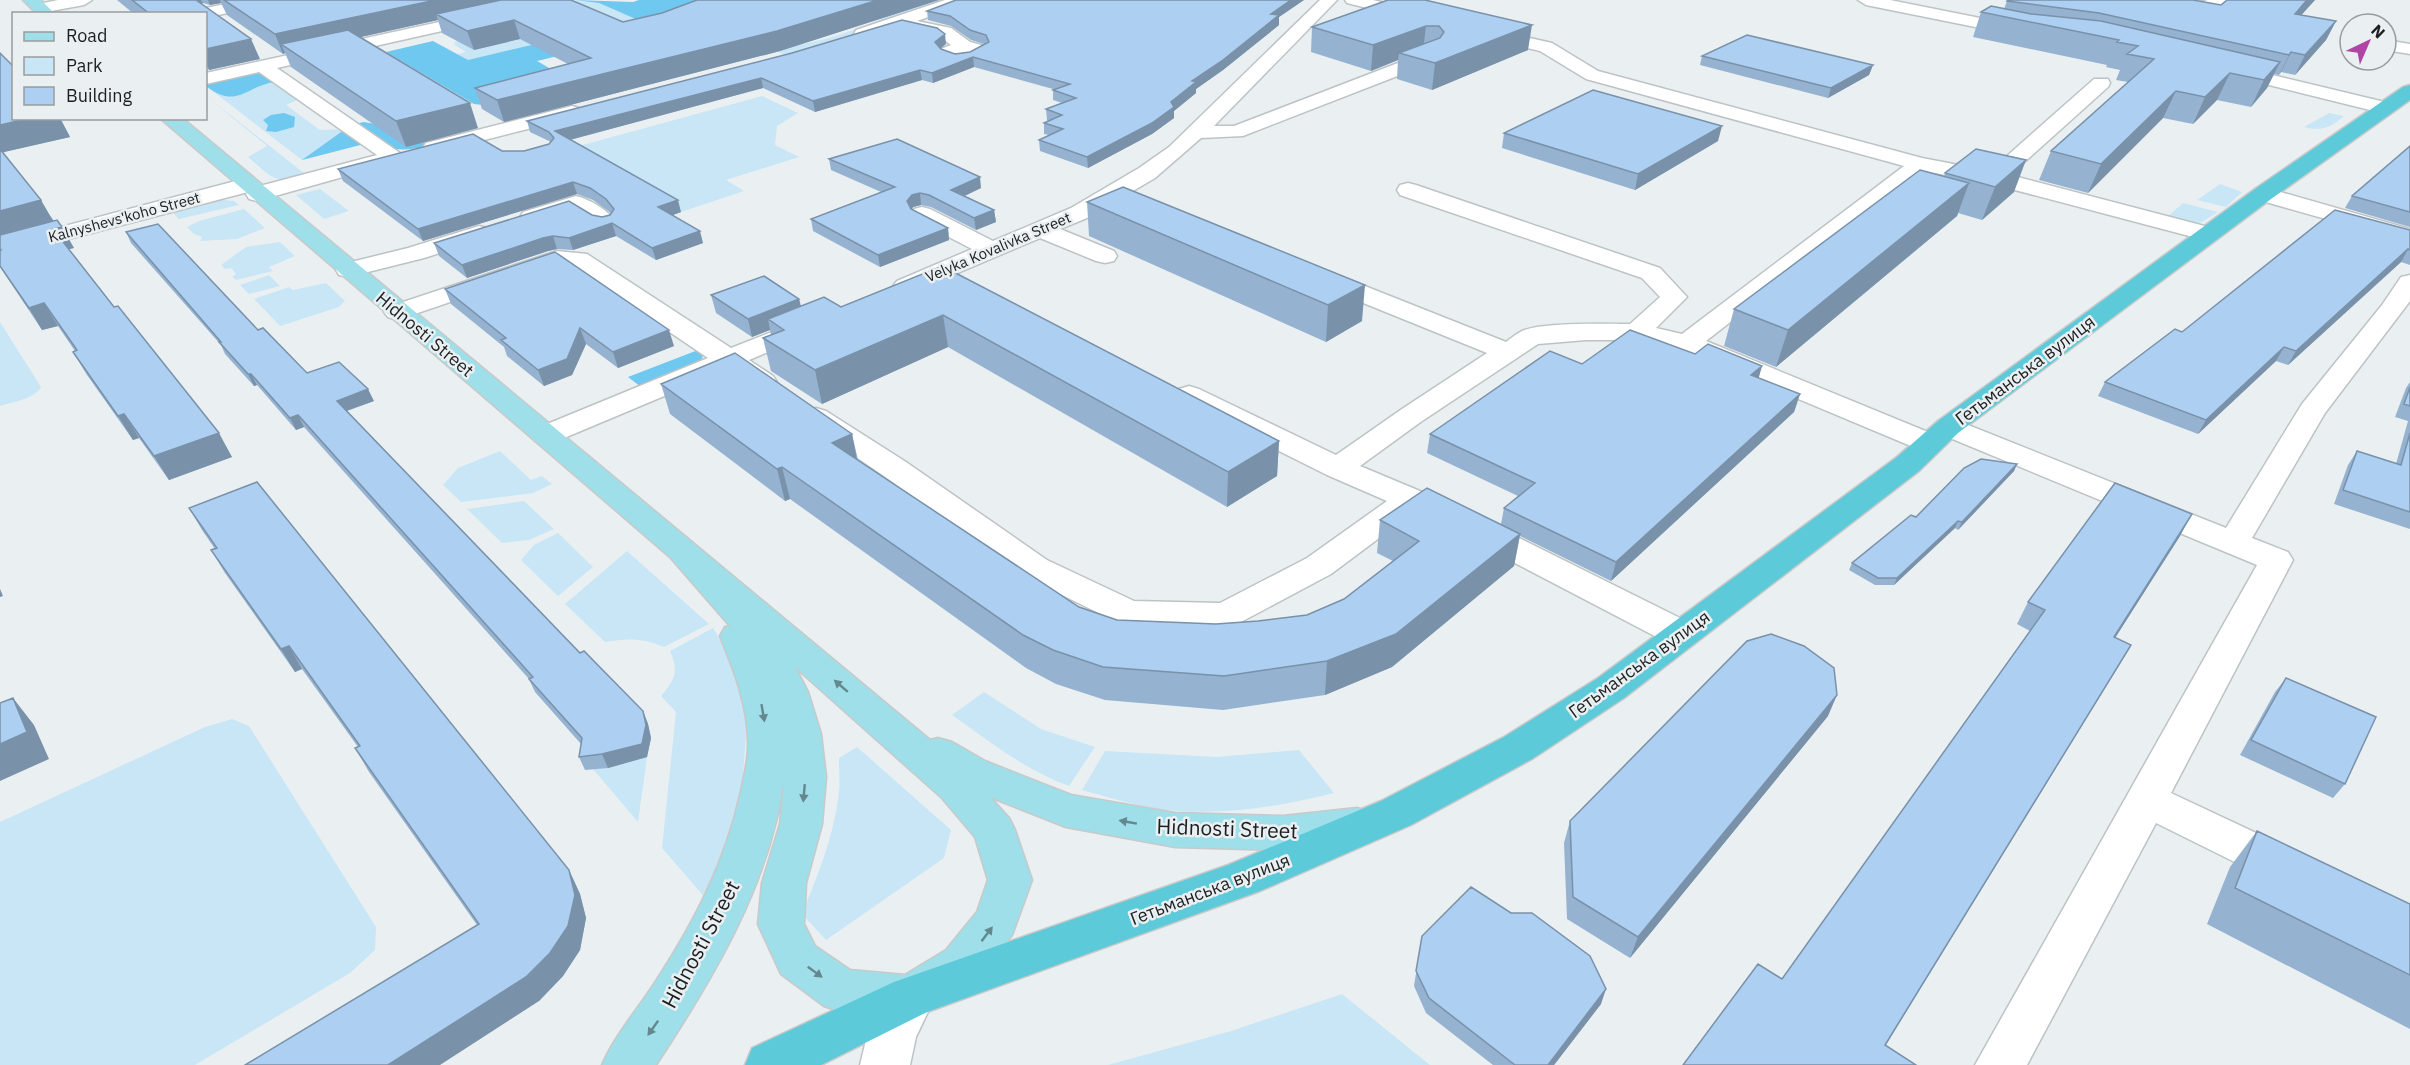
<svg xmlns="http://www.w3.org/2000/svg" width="2410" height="1065" viewBox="0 0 2410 1065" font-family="'IBM Plex Sans',sans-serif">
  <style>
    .green { fill: #c8e6f5; fill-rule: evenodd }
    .forest { fill: #6ec8f0 }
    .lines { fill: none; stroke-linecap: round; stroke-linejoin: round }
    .minor-casing { stroke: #bdc3c5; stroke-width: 3 }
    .major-casing { stroke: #c9c9c9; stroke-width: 3 }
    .highway-casing { stroke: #c9c9c9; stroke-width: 3 }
    .minor { fill: #fff; fill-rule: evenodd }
    .major { fill: #9edfe9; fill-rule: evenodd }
    .highway { fill: #5dcada; fill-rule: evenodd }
    .wall { fill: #95b2d0 }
    .shaded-wall { fill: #7991a9 }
    .building { fill: #adcff2; stroke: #7991a9; stroke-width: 1.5 }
    .oneway { fill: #64888e }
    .labels { text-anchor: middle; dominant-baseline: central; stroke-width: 5; stroke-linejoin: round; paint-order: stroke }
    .far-street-label { font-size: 15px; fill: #1c1e1f; stroke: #eaf0f2 }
    .street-label { font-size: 18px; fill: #1c1e1f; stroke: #eaf0f2 }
    .near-street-label { font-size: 21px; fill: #1c1e1f; stroke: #eaf0f2 }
  </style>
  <rect width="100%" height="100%" fill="#eaf0f2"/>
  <path class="green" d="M567 0 599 3 639 20 468 61 457 54 466 52 453 44H456L454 42 590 11ZM586 24 474 50 462 43Z
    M926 0H941L879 28 793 53 783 54 767 47C818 49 880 20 926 0Z
    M260 71 299 99 286 105 320 130 342 129 364 144 302 160 206 86V80Z
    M206 96 309 177C273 183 275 180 248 157L267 146Z
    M762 96 798 113 777 126 775 145 799 157 726 180 744 191 681 212 568 149Z
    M2329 113 2344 116C2331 127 2322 132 2304 127Z
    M2220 184 2242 192 2226 207 2197 200Z
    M320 189 349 211 324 219 296 195Z
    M217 199 234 201 239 205 179 219 169 209Z
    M2183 203 2218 212 2202 222 2197 223 2167 217Z
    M244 209 265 228 237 239 200 241 202 237 194 234 187 227 199 221Z
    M280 242 295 256 269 267 273 271 236 280 232 277 236 274 231 268 225 269 221 265 246 247Z
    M269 275 280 286 249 294 240 285Z
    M326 283 345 301 339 307 280 326 254 299 289 287 293 290Z
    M0 322 41 387C35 399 12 402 0 406Z
    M500 451 531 480 542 476 552 484 533 493 461 502 443 485 458 468Z
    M524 501 554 529 529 540 502 543 467 509Z
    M558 533 593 567 558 596 521 560 534 545Z
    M627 551 709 624 664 647C643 638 628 638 605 642L565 604Z
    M713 628 733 661 747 722 741 802 707 900 662 848 676 712 661 696C675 680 679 671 670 651Z
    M984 692 1041 729 1095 747 1069 786C1025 770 990 742 952 715Z
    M232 719 249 726 376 927 375 950 350 973 195 1065H0V822L205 727Z
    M857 747 951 830 944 858 826 940 802 914C818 875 835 833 839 791 840 780 839 769 839 758Z
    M1299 750 1334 793C1277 807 1217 817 1159 809 1133 805 1107 797 1082 790L1105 751 1217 757Z
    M647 757 638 822 593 769Z
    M1342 994 1430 1065H1108L1231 1031Z"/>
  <path class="forest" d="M574 0 633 2 639 0H730L667 30 537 61 577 84 483 105 474 104 386 52 433 41 468 60 638 20 599 3Z
    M249 71H260L275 82C245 86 237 110 206 86V80Z
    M284 113 295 117 294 127 276 132 266 131 268 125 263 120 271 115Z
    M364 122 424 133 462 136C441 142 407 156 386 146 375 140 365 131 354 124Z
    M344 130 364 144 302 160Z
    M698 350 703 354 702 359 695 365 641 387 628 377Z"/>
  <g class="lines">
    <defs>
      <path id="minor" d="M58 0H92L84 5 40 13 32 8 34 5Z
        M245 0H278L270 5 207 17 206 14 199 12 201 9Z
        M945 0H969L967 3 917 21 951 28 970 42 985 46 988 50C978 63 949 67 938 53L941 49 951 45 939 36 900 26 862 39 856 38 854 34 856 30Z
        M1320 0H1337L1214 126H1234L1424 53H1436L1439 57 1436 61 1243 136 1201 138 1155 178 1087 218 1060 229 1114 251 1117 256 1114 261 1105 263 1096 261 1040 238 915 291 906 294 897 291 893 286 897 281 972 249 914 219 911 214 914 209 922 207 930 209 993 241 1071 208 1139 168 1169 147Z
        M1345 0H1373L1425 13 1427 16 1419 21 1347 3Z
        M1858 0H1890L2020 26 2028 31 2020 36 1866 5Z
        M2208 0H2237L2235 3 2190 14 2182 9 2184 6Z
        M485 12 493 17 491 20 277 68 400 153 403 157 400 161 257 201 249 199 246 194 248 192 0 257V243L247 178 255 180 258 185 256 187 377 155 259 72 206 84V73Z
        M1486 28 1552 43 1598 71 1922 158 1990 171 2094 79H2108L2110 83 2108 87 2010 175 2216 229 2220 234 2216 239 2208 241 1992 184 1924 171 1706 341 1940 437 1944 443 1940 449 1929 452 1918 449 1679 349 1637 340H1586L1538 344 1422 421 1360 466 1439 499 1444 506 1439 513 1428 516 1414 512 1331 574 1239 623 1226 627 1128 625 1115 621 1023 576 884 476 806 423 801 417 806 411 816 408 826 411 906 462 1047 560 1134 601 1220 603 1307 558 1387 501 1327 475 1179 401 1175 395 1179 389 1189 386 1199 389 1336 455 1402 409 1487 353 1314 283 1311 278 1314 273 1323 271 1332 273 1506 342C1511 338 1516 334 1522 331 1543 322 1605 324 1630 324L1660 297 1642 278 1400 195 1397 190 1400 185 1408 183 1416 185 1660 268 1687 297 1656 328 1682 334 1904 166 1586 79 1540 51 1480 37 1478 33 1480 29Z
        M2386 40 2410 44V54L2386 50Z
        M2227 64 2393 104 2396 108 2393 112 2386 114 2221 73 2218 69 2221 65Z
        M572 106 579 108 582 112 579 116 433 153 426 151 423 147 426 143Z
        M2263 187 2410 229V243L2255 199 2252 194 2255 189Z
        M576 196C589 199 608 210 615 221L612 226C596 230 586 219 573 211L531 224 523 222 520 217 523 212Z
        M479 226 487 228 491 233 487 238 424 258 348 277 339 275 336 270 339 265 408 248Z
        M557 251 587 254 731 348 805 319 814 321 818 327 814 333 749 360 773 376 777 382 773 388C754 393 741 380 726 370L557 441 546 444 535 441 531 435 535 429 708 358 572 266 559 265 397 320 388 317 384 312 388 307Z
        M2410 275V301L2325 413 2252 538 2288 552 2293 560 2171 793 2301 854 2308 867 2301 880 2286 885 2271 880 2156 823 2027 1065H1975L2257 565 1938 433 1933 427 1938 421 1948 418 1958 421 2226 528 2302 404 2382 305 2401 277Z
        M1477 520 1489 523 1694 625 1699 634 1694 643 1681 646 1668 643 1465 537 1461 530 1465 523Z
        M911 976 928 982 935 997 916 1037 910 1065H860L867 1036 894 982Z"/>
      <path id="major" d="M23 0H41L55 14H37Z
        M160 118H182L930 740 938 738 952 742 985 761 1071 795 1175 813 1283 816 1357 808 1372 813 1378 825 1372 837 1357 842 1283 850 1175 847 1066 827 990 797 1009 818 1015 830 1032 880 1012 935 980 980 928 1012 911 1018 841 1012 824 1006 781 974 758 924 762 883 780 824 785 772C773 879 714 977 656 1065H602C615 1035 638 1009 656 981 695 921 726 861 741 791 744 776 748 761 748 746 749 708 734 670 720 636L725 627 730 626 670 557ZM795 667 942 798 975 837 988 880 977 912 946 950 905 975 850 970 815 946 804 924 806 883 822 824 826 777 821 734 808 692Z"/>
      <path id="highway" d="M2410 85V100L2271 199 1958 433 1919 471 1624 698 1532 759 1411 825 1260 891 927 1012 821 1065H745L752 1048 894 982 1228 865 1381 801 1504 737 1598 678 1897 457 1938 421 2255 189 2403 87Z"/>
    </defs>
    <use href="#minor" class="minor-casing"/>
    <use href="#major" class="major-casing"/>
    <use href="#highway" class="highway-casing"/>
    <use href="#minor" class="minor"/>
    <use href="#major" class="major"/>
    <use href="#highway" class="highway"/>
  </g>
  <path class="wall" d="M117 0H571L623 22 939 0 780 51 504 122 482 109 475 88 568 64 520 39 474 50 442 33 438 20 360 37 478 128 406 147 291 67 285 53 283 54 227 15 221 3 210 5 203 3 201 4 260 59 209 70 206 66V14H134Z
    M956 0H1304L1279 17V25L1223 70 1196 89V93L1174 111V118L1152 134 1088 168 1040 151 1039 140 1049 135 1044 134V123L1048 121 1047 120 1046 109 1062 103 1053 100V89L974 67 933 83 922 80 815 112 763 88 570 140 681 212 673 215 703 243 656 260 616 236 573 250 557 249 548 251 467 278 439 256 434 243 592 215 602 217 610 215 611 213 593 200 577 194 423 241 343 181 338 169 502 151H524L549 144 551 142 530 132 527 121 946 44 940 49 955 54 970 52 984 44 971 40 951 26 928 20 927 11Z
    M1388 0 1528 50 1432 90 1397 79 1398 60 1371 71 1311 52 1312 27Z
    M2227 0H2315L2301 15 2336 21 2326 40 2295 75 2281 72 2279 75 2274 74 2267 88 2251 107 2217 100 2193 124 2163 118 2088 193 2039 180 2051 151 2128 82 2116 80 2120 70 2106 67 2107 65 1973 37 1981 12 2004 9 2007 1 2221 5Z
    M0 53 14 118H60L70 137 3 152 74 248 69 249 232 457 169 480 139 438 133 440 87 375 73 352 75 351 58 326 42 330 0 267V250H1Z
    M1702 56 1873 65 1869 75 1828 98 1700 65Z
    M1504 133 1718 141 1635 190 1502 148Z
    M2410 146V227L2345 208 2352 196Z
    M829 159 981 188 965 196 994 210 996 222 976 230 931 207 921 205 913 207 912 209 948 228 949 240 880 267 813 231 811 219 881 192 831 170Z
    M1945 173 2014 192 1982 220 1958 213 1957 216 1776 367 1724 346 1734 309 1944 176Z
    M1123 187 1362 321 1326 342 1089 236 1087 202Z
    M2410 230V265L2401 262 2288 365 2276 361 2198 434 2098 396 2105 382 2182 332Z
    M126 232 258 330 307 373 374 401 347 411 580 653 643 711 648 724 651 738 647 757 608 768 585 770 579 757 581 744 535 692 529 679 304 427 296 430 257 385 254 386 225 354 221 345 131 243Z
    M942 266 1279 441 1277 476 1227 507 948 347 822 404 771 371 763 338 771 335 770 330 752 337 716 313 711 295 799 299 801 306 841 307Z
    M445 289 674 346 618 368 586 344 572 375 544 386 507 356 504 347 451 304Z
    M1695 354 1762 366 1758 378 1800 394 1794 412 1611 581 1520 536 1514 566 1392 667 1325 695 1223 710 1105 700 1056 684 1026 668 790 499 785 501 670 414 661 384 852 434 858 460 1079 607 1117 620 1216 624 1258 621 1307 615 1344 599 1393 561 1377 553 1380 520 1501 524 1504 508 1518 496 1427 453 1430 434 1582 364Z
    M2410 382V529L2334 504 2348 465 2357 451 2396 464 2408 421 2395 417 2406 388Z
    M2017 464 2014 471 1958 530 1955 528 1894 585H1875L1849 570 1852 563 1916 517Z
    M189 508 569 870 580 894 586 918 580 950 563 976 539 1001 477 925 369 772 355 748 358 747 302 669 295 672 225 573 211 550 215 549 202 530Z
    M2180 536 2115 638 2131 645 1886 1045 1782 979 2030 631 2017 624 2028 602Z
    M2286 678 2345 784 2333 798 2240 755 2275 692Z
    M1828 716 1630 958 1567 919 1564 843 1570 821Z
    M2257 831 2410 904V1029L2207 924 2230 867Z
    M1422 936 1601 1004 1554 1065H1493L1426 1013 1414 986Z"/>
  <path class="shaded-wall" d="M189 0H201L203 3 199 6Z
    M208 0H220L221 3 210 5Z
    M436 0H520L436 14 438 20 293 52 281 44 285 53 283 54 275 34Z
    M878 0H939L780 51 504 122 497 100Z
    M1291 0H1304L1279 17V25L1223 70 1196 89V93L1174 111V118L1152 134 1088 168 1087 157 1192 81 1271 14Z
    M2307 0H2315L2285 33 2295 14Z
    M514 20 520 39 474 50 467 31Z
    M2336 21 2326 40 2295 75 2305 55Z
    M1532 25 1528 50 1432 90 1435 63Z
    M1426 26 1423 51 1399 53 1398 60 1371 71 1373 45Z
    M945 34 946 44 936 52 935 42Z
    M251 39 260 59 209 70 206 61V49Z
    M2291 52 2281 72 2279 75 2289 55Z
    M973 57 974 67 933 83 932 73Z
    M2280 62 2267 88 2251 107 2264 80Z
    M1873 65 1869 75 1828 98 1831 88Z
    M920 70 922 80 815 112 813 101Z
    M2230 73 2217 100 2193 124 2205 97Z
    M761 78 763 88 558 143 555 131Z
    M2176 91 2163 118 2088 193 2101 164Z
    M470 103 478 128 406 147 396 121Z
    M31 118H60L70 137 0 153V125Z
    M1722 126 1718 141 1635 190 1638 174Z
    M2026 160 2014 192 1982 220 1995 187Z
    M980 177 981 188 953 201 951 190Z
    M573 182 577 194 423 241 418 229Z
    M1969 183 1957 216 1776 367 1788 330Z
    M920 193 921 205 913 207 909 213 907 201 912 195Z
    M41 200 56 226 0 242V211Z
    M678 200 681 212 662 219 658 207Z
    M994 210 996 222 976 230 974 218Z
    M612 223 616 236 573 250 569 238Z
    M62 227 74 248 65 250 53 229Z
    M948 228 949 240 880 267 878 255Z
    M700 231 703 243 656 260 652 248Z
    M553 236 557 249 548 251 467 278 462 265 543 238Z
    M2408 249 2401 262 2288 365 2296 351Z
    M1365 285 1362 321 1326 342 1328 305Z
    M799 299 803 317 768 319 770 330 752 337 748 319Z
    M44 303 58 326 42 330 29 308Z
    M943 315 948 347 822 404 815 370Z
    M580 328 586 344 572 375 544 386 538 370Z
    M669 330 674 346 618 368 613 352Z
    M2284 347 2276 361 2198 434 2206 420Z
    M1762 366 1757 384 1751 375Z
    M248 374H251L257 385 254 386Z
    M368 389 374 401 343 412 337 401Z
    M1800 394 1794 412 1611 581 1616 562Z
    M124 414 139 438 133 440 118 416Z
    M298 415 304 427 296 430 290 418Z
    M219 433 232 457 169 480 154 456Z
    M852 434 858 465 832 443Z
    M1279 441 1277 476 1227 507 1228 472Z
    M2017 464 2014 471 1958 530 1962 522Z
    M782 467 790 499 785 501 777 469Z
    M2192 514 2180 536 2101 660 2114 637Z
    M1958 521 1955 528 1894 585 1897 578Z
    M1520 534 1514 566 1392 667 1325 695 1327 661Z
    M0 589 3 596 0 597Z
    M2131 645 2118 667 1873 1065 1885 1045Z
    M289 646 302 669 295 672 281 649Z
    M1837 695 1828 716 1630 958 1638 937Z
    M13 698 34 725 49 759 0 781V744Z
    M643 711 648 724 651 738 647 757 608 768 602 754Z
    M569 870 580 894 586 918 580 950 563 976 539 1001 440 1065H388Z
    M1606 989 1601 1004 1554 1065H1548Z"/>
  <path class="building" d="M132 0H196L251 39 206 49V14H150Z
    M224 0H436L275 34Z
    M501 0H571L623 22 662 13 697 0H878L777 31 497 100 475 88 591 58 514 20 467 31 436 14Z
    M956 0H1291L1271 14 1279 15 1223 60 1192 81 1196 82 1171 102 1174 107 1152 123 1087 157 1039 140 1063 129 1044 123 1062 115 1046 109 1076 98 1053 90 1070 84 973 57 932 73 920 70 813 101 761 78 555 131 678 200 658 207 700 231 652 248 612 223 569 238 553 236 543 238 462 265 434 243 569 201 592 215 602 217 610 215 614 209 606 199 590 188 573 182 418 229 338 169 473 134 502 151H524L549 144 554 138 549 132 527 121 792 53 902 20 937 28 945 34 935 42 941 49 955 54 970 52 989 42 986 35 970 30 950 16 927 11Z
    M1388 0H1425L1532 25 1435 63 1399 53 1440 38 1444 32 1439 26H1426L1373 45 1312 27Z
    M2008 0H2193L2221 5 2227 0H2307L2295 14 2336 21 2305 55 2291 52 2289 55 2099 13 2007 1Z
    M1991 6 2031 14 2101 21 2280 62 2264 80 2230 73 2205 97 2176 91 2101 164 2051 151 2154 59 2127 54 2138 46 2117 42 2119 40 1981 12Z
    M348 30 470 103 396 121 281 44Z
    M1747 35 1873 65 1831 88 1702 56Z
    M0 53 14 67V118H31L0 125Z
    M1593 90 1722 126 1638 174 1504 133Z
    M897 139 980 177 951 190 994 210 974 218 929 195 920 193 912 195 907 201 911 209 948 228 878 255 811 219 895 187 829 159Z
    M2410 146V212L2352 196Z
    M0 149 41 200 0 211Z
    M1976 149 2026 160 1995 187 1945 173Z
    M1920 170 1969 183 1788 330 1734 309Z
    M1123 187 1365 285 1328 305 1087 202Z
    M2335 210 2410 230V250L2408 249 2296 351 2284 347 2206 420 2105 382 2175 329 2182 332Z
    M57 220 62 227 53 229 114 307 118 306 219 433 154 456 124 414 118 416 73 352 77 350 44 303 29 308 0 266V250H1L0 248V235Z
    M158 224 258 330 263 328 307 373 339 362 368 389 337 401 580 653 584 651 643 711 646 725 642 744 602 754 579 757 582 738 529 679 533 677 298 415 290 418 251 374H248L219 342H221L126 232Z
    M555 252 669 330 613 352 580 328 567 359 538 370 501 340 506 338 445 289Z
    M942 266 1279 441 1228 472 943 315 815 370 763 338 784 330 768 319 824 297 841 307Z
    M764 276 799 299 748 319 711 295Z
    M1630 330 1695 354 1708 344 1762 366 1751 375 1800 394 1616 562 1504 508 1535 483 1430 434 1550 351 1582 364Z
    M735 353 852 434 832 443 1079 607 1117 620 1216 624 1258 621 1307 615 1344 599 1419 541 1380 520 1427 488 1520 534 1396 634 1327 661 1224 676 1103 667 1053 650 1023 635 782 467 777 469 661 384Z
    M2410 387V406L2404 404Z
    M2410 433V512L2343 490 2357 451 2401 465Z
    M1981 459 2017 464 1962 522 1958 521 1897 578H1878L1852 563 1911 515 1916 517 1964 468Z
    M257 482 569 870 575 895 568 926 550 953 526 977 388 1065H245L479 924 355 748 360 746 289 646 281 649 211 550 217 548 189 508Z
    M2115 483 2192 514 2114 637 2131 645 1885 1045 1916 1065H1683L1758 964 1782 979 2045 610 2028 602Z
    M1771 634 1804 646 1834 668 1837 695 1638 937 1573 897 1570 821 1747 641Z
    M2286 678 2376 717 2345 784 2251 740Z
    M13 698 27 732 0 744V703Z
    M2257 831 2410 904V975L2235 888Z
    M1471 887 1511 913H1532L1590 956 1606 989 1548 1065H1515L1429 998 1416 971 1422 936Z"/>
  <defs><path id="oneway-solid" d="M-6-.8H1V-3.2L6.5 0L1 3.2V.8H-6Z" transform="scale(1.5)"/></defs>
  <g class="oneway">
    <use href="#oneway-solid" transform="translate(841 686) rotate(-139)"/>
    <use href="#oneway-solid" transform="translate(763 713) rotate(80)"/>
    <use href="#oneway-solid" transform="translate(804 793) rotate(95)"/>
    <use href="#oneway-solid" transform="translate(1128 822) rotate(-170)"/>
    <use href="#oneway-solid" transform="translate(987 934) rotate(-53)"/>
    <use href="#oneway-solid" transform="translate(815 972) rotate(36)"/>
    <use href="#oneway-solid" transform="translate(653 1028) rotate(125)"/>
  </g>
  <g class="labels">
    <g class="far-street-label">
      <text transform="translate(124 217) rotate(-15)">Kalnyshevsʹkoho Street</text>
      <text transform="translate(998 247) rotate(-23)">Velyka Kovalivka Street</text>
    </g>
    <g class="street-label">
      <text transform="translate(425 334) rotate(40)">Hidnosti Street</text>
      <text transform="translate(2025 370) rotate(-37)">Гетьманська вулиця</text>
      <text transform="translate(1639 664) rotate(-36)">Гетьманська вулиця</text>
      <text transform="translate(1210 889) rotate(-21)">Гетьманська вулиця</text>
    </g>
    <g class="near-street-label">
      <text transform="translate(1227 828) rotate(2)">Hidnosti Street</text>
      <text transform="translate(700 944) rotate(-62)">Hidnosti Street</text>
    </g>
  </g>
  <rect x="12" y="12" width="195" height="108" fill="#eaf0f2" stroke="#989c9e" stroke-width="1.5"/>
  <rect x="24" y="32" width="30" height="9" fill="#9edfe9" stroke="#989c9e" stroke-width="1.5"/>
  <text x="66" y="42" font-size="18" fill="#1c1e1f">Road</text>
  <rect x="24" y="57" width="30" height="18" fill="#c8e6f5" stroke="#989c9e" stroke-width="1.5"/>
  <text x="66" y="72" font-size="18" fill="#1c1e1f">Park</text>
  <rect x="24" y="87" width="30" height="18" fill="#adcff2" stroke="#989c9e" stroke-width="1.5"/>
  <text x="66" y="102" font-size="18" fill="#1c1e1f">Building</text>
  <g transform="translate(2368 42) rotate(44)"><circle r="28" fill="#eaf0f2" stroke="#989c9e" stroke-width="1.5"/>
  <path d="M0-4.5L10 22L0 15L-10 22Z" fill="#b045a5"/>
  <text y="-9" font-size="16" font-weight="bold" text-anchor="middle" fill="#1c1e1f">N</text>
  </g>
</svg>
